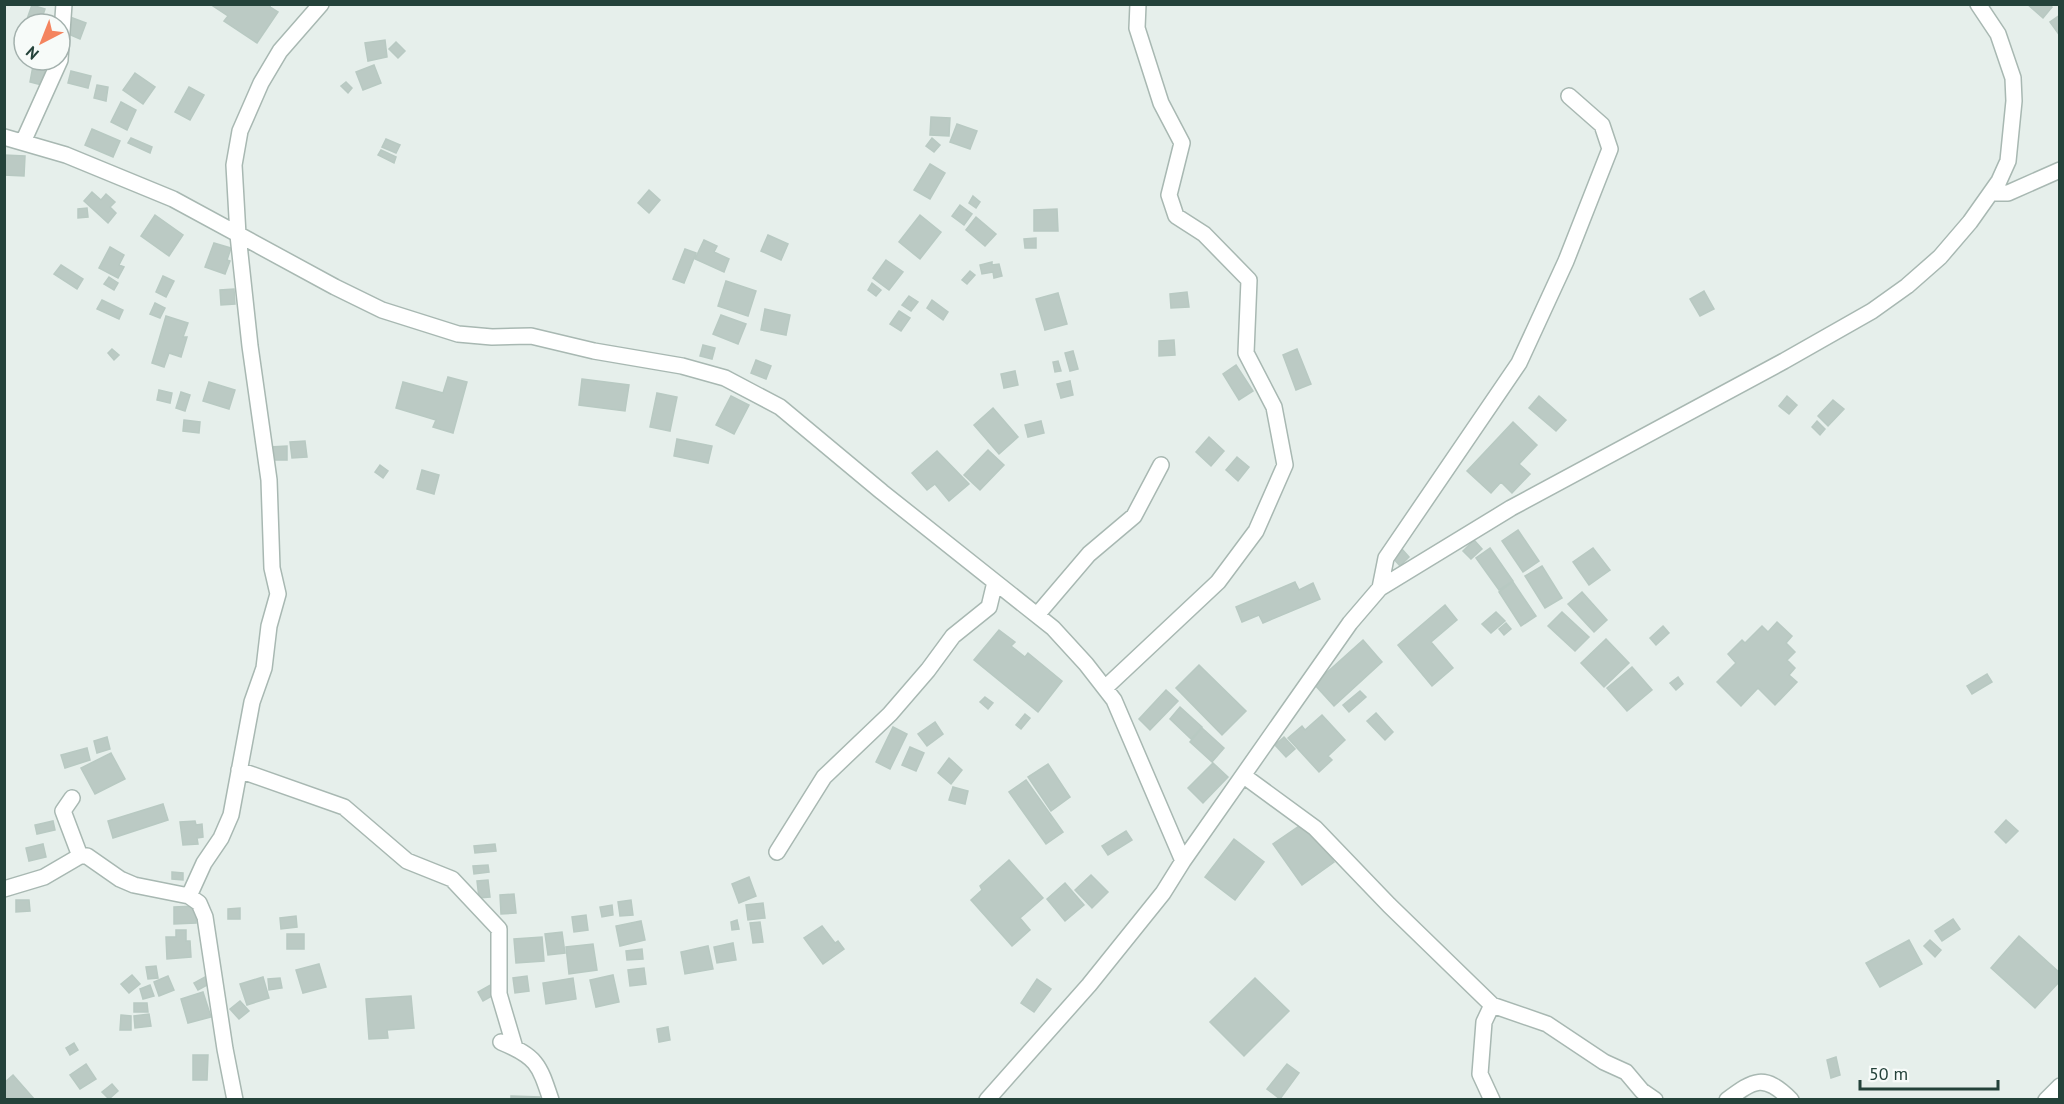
<svg xmlns="http://www.w3.org/2000/svg" width="2064" height="1104" viewBox="0 0 2064 1104" font-family="'PT Sans',sans-serif">
  <style>
    .building { fill: #bbcac4; stroke: #b8c9c2; stroke-width: 1.5 }
    .lines { fill: none; stroke-linecap: round; stroke-linejoin: round }
    .street-casing { stroke: #a8b8b2; stroke-width: 18 }
    .street { stroke: #fff; stroke-width: 15 }
  </style>
  <rect width="100%" height="100%" fill="#e6efeb"/>
  <path class="building" d="M210 4H271L270 7 278 12 257 43 224 21 228 16Z
    M2027 4H2049L2052 7 2043 18Z
    M32 5 45 9 40 24 26 22Z
    M2060 15V36L2050 22Z
    M70 17 86 23 80 39 64 32Z
    M385 40 387 57 368 61 365 43Z
    M396 42 405 51 398 58 389 49Z
    M374 65 381 83 363 90 356 72Z
    M33 66 45 69 42 85 30 82Z
    M71 71 91 76 88 88 68 83Z
    M135 73 155 87 143 104 123 90Z
    M346 82 352 88 348 93 341 86Z
    M97 85 108 87 106 101 94 98Z
    M189 87 204 95 190 120 175 112Z
    M121 102 136 110 127 130 111 122Z
    M931 117 950 118 949 136 930 135Z
    M957 124 977 131 970 149 950 142Z
    M92 129 120 141 113 157 85 145Z
    M131 138 152 147 150 153 128 143Z
    M932 138 940 145 934 152 926 146Z
    M386 139 400 145 396 153 382 147Z
    M381 150 396 157 394 163 378 155Z
    M4 155 25 156 24 176 4 175Z
    M930 164 945 173 930 199 914 190Z
    M649 190 660 200 649 213 638 203Z
    M92 192 101 200 106 194 115 202 110 207 116 213 108 223 84 201Z
    M973 196 980 202 976 208 969 203Z
    M960 205 972 214 964 225 952 216Z
    M87 208 88 217 78 218V209Z
    M1057 209 1058 231H1034V210Z
    M155 215 183 235 169 256 141 236Z
    M920 215 941 232 920 259 899 242Z
    M976 217 996 234 985 246 966 230Z
    M768 235 788 244 781 260 761 251Z
    M1036 238V248H1025L1024 239Z
    M704 240 717 246 714 252 729 259 724 272 695 259Z
    M214 243 231 248 227 260 230 261 225 274 205 267Z
    M110 247 124 255 119 265 124 267 118 278 99 268Z
    M685 249 696 253 684 283 673 279Z
    M886 260 903 272 889 290 873 278Z
    M992 262V265L999 264 1002 276 994 278 993 272 982 274 980 265Z
    M61 265 83 279 77 289 54 274Z
    M970 271 975 275 967 284 962 280Z
    M163 276 174 281 166 297 156 292Z
    M109 277 118 283 114 290 104 284Z
    M726 281 756 291 748 316 718 306Z
    M872 283 881 290 876 296 868 290Z
    M234 289 235 304 221 305 220 290Z
    M1704 291 1714 309 1700 316 1690 299Z
    M1187 292 1189 307 1171 308 1170 294Z
    M1058 293 1067 324 1045 330 1036 299Z
    M909 296 918 302 911 311 902 305Z
    M102 300 123 310 119 319 97 309Z
    M932 300 948 312 943 320 927 308Z
    M155 303 165 308 160 318 150 314Z
    M765 309 790 315 786 335 761 330Z
    M899 311 910 318 901 331 890 324Z
    M721 315 746 324 738 344 713 334Z
    M166 316 188 323 183 337H187L181 357 169 353 164 367 152 363Z
    M1174 340 1175 355 1159 356V341Z
    M703 345 715 348 712 359 700 356Z
    M112 349 119 355 114 360 108 353Z
    M1297 349 1311 384 1296 390 1283 355Z
    M1073 351 1078 369 1070 371 1065 353Z
    M756 360 771 366 766 379 751 373Z
    M1058 361 1061 371 1055 372 1053 362Z
    M1236 365 1253 391 1239 400 1223 374Z
    M1015 371 1018 385 1004 388 1001 374Z
    M448 377 467 382 453 433 433 427 436 420 396 408 403 382 443 393Z
    M582 379 629 385 625 411 579 405Z
    M1070 381 1073 395 1061 398 1057 384Z
    M209 382 235 390 229 409 203 401Z
    M159 390 172 393 170 403 157 400Z
    M181 392 190 395 185 411 176 408Z
    M657 393 677 397 670 431 650 427Z
    M731 396 749 405 734 434 716 425Z
    M1539 396 1566 420 1556 431 1529 408Z
    M1787 396 1797 405 1789 414 1779 406Z
    M1833 400 1844 409 1828 426 1818 416Z
    M993 408 1018 437 999 454 974 425Z
    M184 420 200 422 199 433 183 431Z
    M1041 421 1044 433 1028 437 1025 425Z
    M1817 421 1825 429 1820 435 1812 427Z
    M1513 422 1537 445 1519 464 1530 474 1512 493 1501 482 1491 493 1467 471Z
    M1209 437 1224 451 1211 466 1196 452Z
    M677 439 712 446 708 463 674 456Z
    M305 441 307 457 292 458 290 442Z
    M287 446V460H270V447Z
    M988 450 1004 465 980 490 964 475Z
    M937 451 969 484 949 501 935 484 927 490 912 473Z
    M1237 457 1249 467 1238 481 1226 470Z
    M380 465 388 471 383 478 375 472Z
    M422 470 439 475 434 494 417 489Z
    M1518 530 1539 561 1523 572 1502 541Z
    M1474 540 1482 549 1471 559 1463 551Z
    M1401 548 1409 557 1400 566 1392 557Z
    M1490 548 1513 581 1499 590 1476 558Z
    M1593 548 1610 570 1589 585 1573 562Z
    M1542 566 1562 598 1545 608 1525 576Z
    M1295 582 1299 590 1313 583 1320 599 1263 623 1259 615 1242 622 1236 607Z
    M1513 582 1536 616 1521 626 1499 592Z
    M1582 592 1607 620 1594 632 1568 604Z
    M1445 605 1457 620 1431 642 1453 668 1432 686 1398 645Z
    M1496 612 1505 621 1491 633 1482 624Z
    M1562 612 1589 637 1575 651 1548 626Z
    M1777 622 1792 636 1786 643 1795 652 1787 660 1795 668 1789 675 1797 682 1775 705 1758 688 1741 706 1717 682 1736 663 1728 654 1742 640 1745 643 1762 626 1768 632Z
    M1506 623 1511 629 1504 635 1499 629Z
    M1663 626 1669 633 1656 645 1650 638Z
    M999 630 1015 642 1011 646 1025 657 1028 653 1062 681 1038 712 974 660Z
    M1606 639 1629 663 1604 687 1581 663Z
    M1363 640 1382 662 1334 706 1314 684Z
    M1199 665 1246 711 1222 735 1176 688Z
    M1632 667 1652 690 1627 711 1607 688Z
    M1987 674 1992 682 1972 694 1967 686Z
    M1678 677 1683 684 1676 690 1670 683Z
    M1166 690 1178 701 1150 730 1139 719Z
    M1360 691 1366 697 1349 712 1343 705Z
    M985 697 993 703 988 709 980 702Z
    M1180 707 1202 727 1191 739 1170 719Z
    M1376 713 1393 732 1385 740 1367 721Z
    M1025 714 1030 718 1021 729 1016 725Z
    M1322 715 1345 740 1328 756 1332 760 1319 772 1288 738 1302 726 1305 730Z
    M935 722 943 734 927 746 918 734Z
    M893 727 907 734 890 769 876 762Z
    M1202 728 1224 748 1212 762 1190 742Z
    M107 737 110 749 97 753 94 741Z
    M1284 737 1295 749 1286 757 1275 745Z
    M910 747 924 753 916 771 902 765Z
    M87 748 90 760 65 768 61 755Z
    M111 753 125 779 95 794 81 768Z
    M949 758 962 770 951 784 938 773Z
    M1213 763 1228 777 1203 803 1188 788Z
    M1048 764 1070 797 1051 811 1028 777Z
    M1026 780 1063 832 1046 844 1009 792Z
    M953 787 968 791 965 804 949 800Z
    M163 804 168 820 113 838 108 821Z
    M2006 820 2018 831 2006 843 1995 832Z
    M53 821 55 830 37 834 35 825Z
    M195 821 196 825 202 824 203 837 197 838 198 844 183 845 180 822Z
    M1305 822 1334 862 1302 885 1273 844Z
    M1126 831 1132 840 1108 855 1102 846Z
    M1234 839 1264 862 1235 900 1205 877Z
    M43 844 46 857 29 861 26 848Z
    M495 844 496 851 475 853 474 846Z
    M1009 860 1043 898 1020 918 1030 930 1012 946 971 900 982 890 980 886Z
    M488 865 489 872 474 874 473 866Z
    M172 872 183 873V880L172 879Z
    M1091 875 1108 892 1092 908 1075 890Z
    M749 877 756 896 739 903 732 884Z
    M488 880 490 897 479 898 477 881Z
    M1065 883 1084 905 1065 921 1047 899Z
    M514 894 516 913 501 914 500 895Z
    M16 900H29L30 911 16 912Z
    M631 900 633 915 620 916 618 902Z
    M763 903 765 918 748 920 746 905Z
    M612 905 613 915 602 917 600 907Z
    M196 906V923L174 924V907Z
    M240 908V919H228V909Z
    M586 915 588 930 574 932 572 917Z
    M296 916 297 927 281 929 280 918Z
    M1953 919 1960 929 1942 941 1935 931Z
    M737 920 739 929 732 930 731 922Z
    M641 921 645 940 620 946 616 926Z
    M760 922 763 942 753 943 750 923Z
    M822 926 835 943 838 941 844 949 823 964 804 938Z
    M176 930H186V941H190L191 957 167 959 166 937H176Z
    M562 932 565 953 548 955 545 934Z
    M287 934H304V949H287Z
    M2019 936 2060 973V981L2035 1008 1991 968Z
    M542 937 544 961 516 963 514 939Z
    M1909 940 1922 964 1880 987 1866 963Z
    M1930 940 1941 950 1935 957 1924 946Z
    M733 943 736 960 717 963 714 947Z
    M593 944 597 970 569 974 566 947Z
    M708 946 713 969 685 974 681 952Z
    M642 949 643 959 627 960 626 951Z
    M319 964 326 987 303 993 296 970Z
    M156 966 158 978 148 979 146 967Z
    M644 968 646 984 630 986 628 970Z
    M132 975 140 984 129 993 121 984Z
    M613 975 619 1002 596 1007 590 980Z
    M168 976 174 990 159 996 154 982Z
    M527 976 529 991 515 993 513 978Z
    M205 977 209 984 198 990 194 983Z
    M263 977 269 998 247 1005 240 984Z
    M280 978 282 988 269 990 268 979Z
    M573 978 576 999 546 1004 543 983Z
    M1255 978 1289 1011 1244 1056 1210 1022Z
    M1037 979 1051 989 1034 1012 1021 1003Z
    M494 983 499 992 483 1001 478 992Z
    M150 985 154 996 143 999 140 989Z
    M203 992 211 1017 188 1023 181 999Z
    M411 996 414 1028 387 1030 388 1038 369 1039 366 999Z
    M240 1001 249 1011 239 1019 230 1009Z
    M134 1003H147L148 1012H134Z
    M149 1014 151 1026 135 1028 134 1016Z
    M121 1015 131 1016V1030H120Z
    M668 1027 670 1040 659 1042 657 1029Z
    M74 1043 78 1050 70 1055 66 1048Z
    M193 1055H208L207 1080H193Z
    M1836 1057 1840 1075 1831 1078 1827 1060Z
    M86 1064 96 1079 80 1089 70 1075Z
    M1287 1064 1299 1073 1280 1099 1267 1089Z
    M13 1075 35 1100H4V1083Z
    M112 1084 118 1091 109 1099 102 1092Z
    M511 1096 540 1097 539 1100H511Z"/>
  <g class="lines">
    <defs>
      <path id="street" d="M60 59 64 4
        M4 137 66 155 173 199 335 287 382 310 458 334 492 337 531 336 594 351 682 366 725 378 780 407 882 492 1053 628 1086 664 1114 700 1183 861
        M23 142 60 60
        M1991 193H2008L2060 170
        M1380 588 1386 558 1519 363 1566 261 1610 149 1602 125 1569 96
        M1037 615 1089 554 1134 516 1161 465
        M1105 688 1218 582 1256 531 1285 465 1274 407 1246 353 1249 280 1204 234 1176 216 1169 195 1182 143 1161 103 1137 28 1138 4
        M239 770 344 807 407 861 452 879 499 929V994L515 1048
        M1244 776 1315 828 1389 905 1492 1005 1547 1024 1604 1062 1626 1072 1642 1091 1655 1100
        M72 798 63 811 80 856
        M777 852 824 777 890 714 928 670 953 636 989 607 995 582
        M4 889 44 877 80 856H87L120 879 134 885 189 896 199 903 205 917 225 1049 235 1100
        M189 896 204 863 221 838 231 815 252 702 264 668 269 626 278 594 272 568 269 480 250 346 238 235 234 165 240 131 261 83 280 51 321 4
        M1492 1005 1484 1022 1480 1074 1492 1100
        M501 1042C537 1057 539 1064 551 1100
        M987 1100 1089 985 1163 893 1183 861 1350 623 1380 588 1511 508 1784 361 1872 311 1907 286 1940 257 1970 222 1999 181 2008 161 2014 101 2013 78 1998 34 1978 4
        M1727 1100C1754 1080 1764 1073 1791 1100
        M2046 1100 2060 1086"/>
    </defs>
    <use href="#street" class="street-casing"/>
    <use href="#street" class="street"/>
  </g>
  <rect width="2064" height="1104" fill="none" stroke="#24423a" stroke-width="12"/>
  <g transform="translate(42 42) rotate(222)"><circle r="28" fill="#f7fbf9" stroke="#a3b1ad" stroke-width="1.5"/>
  <path d="M0-4.5L10 22L0 15L-10 22Z" fill="#f4845f"/>
  <text y="-9" font-size="16" font-weight="bold" text-anchor="middle" fill="#24423a">N</text>
  </g>
  <path d="M1860 1080v9h138v-9" fill="none" stroke="#24423a" stroke-width="3"/>
  <text x="1869" y="1080" font-size="18" fill="#24423a" stroke="#f7fbf9" stroke-width="4.5" paint-order="stroke">50 m</text>
</svg>
